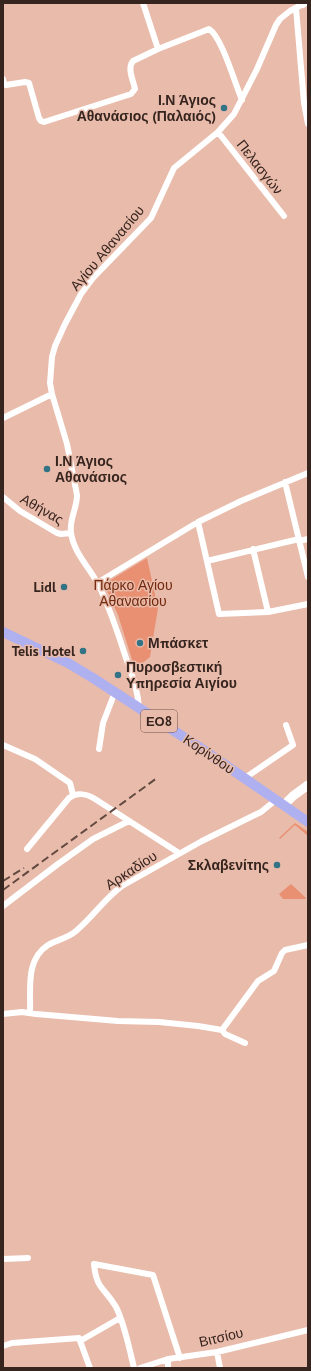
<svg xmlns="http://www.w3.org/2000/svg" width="311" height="1371" viewBox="0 0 311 1371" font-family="'PT Sans',sans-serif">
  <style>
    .green { fill: #e89071 }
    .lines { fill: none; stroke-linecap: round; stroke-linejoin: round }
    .minor { stroke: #fff; stroke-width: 6 }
    .tertiary { stroke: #fff; stroke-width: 8 }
    .secondary { stroke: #fff; stroke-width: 9 }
    .primary { stroke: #afb0f0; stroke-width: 10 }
    .rail { stroke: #634a41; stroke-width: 2; stroke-dasharray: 8 4; stroke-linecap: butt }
    .poi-dot { fill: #327386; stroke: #e9bbab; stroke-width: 1.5 }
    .labels { text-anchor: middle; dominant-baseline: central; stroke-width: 3; stroke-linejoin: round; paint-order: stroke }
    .shield { fill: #e9bbab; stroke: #6c5148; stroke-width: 1 }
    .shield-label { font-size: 13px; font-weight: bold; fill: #36241e }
    .poi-label { font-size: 14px; font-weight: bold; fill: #36241e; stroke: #e9bbab; text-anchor: end }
    .street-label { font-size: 14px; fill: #36241e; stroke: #e9bbab }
    .park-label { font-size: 14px; fill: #71290d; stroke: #e9bbab }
  </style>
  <rect width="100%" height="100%" fill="#e9bbab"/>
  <path class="green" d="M147 558 158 608 150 657 135 669 118 615 104 584Z
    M295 823 308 832V836L295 825 280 839 279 838Z
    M291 884C296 889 301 893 306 898L305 899H283L279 894Z"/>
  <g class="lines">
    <path class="minor" d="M143 3 158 49
      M296 8 304 103 308 124
      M3 79 4 84 6 85 25 82 29 83 39 118 41 121 44 122 131 94 135 89C133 80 127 68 133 61L158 49 209 29C222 37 235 84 242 100
      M218 132 284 216
      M3 418 52 394
      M285 482 308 577
      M3 497 20 511 57 533 61 534 71 533
      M198 522 219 614 268 612 308 604
      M299 541 308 539
      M253 549 268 612
      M207 561 299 539
      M97 583 198 522 241 501 308 473
      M139 708C138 690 132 675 126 658 118 633 110 608 98 584 89 567 74 553 71 533 69 519 77 509 77 495L67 444 52 394 50 383 52 357 55 346 65 324 81 294 93 278 151 218 174 168 218 132 234 114 257 69 276 25 280 19 290 11 305 3
      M3 745 35 759 70 783 73 795
      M99 749 103 723 115 692
      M245 778 293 745 286 725
      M27 849 69 798C77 792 87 794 95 799L179 853
      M3 906 58 864 93 839 129 821
      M30 1013C31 989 25 960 48 945 57 940 68 938 76 931 93 917 105 898 122 886L202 841 261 812 277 799
      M3 1014 22 1012 36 1014 118 1021 159 1022 198 1026 222 1030 258 981 274 971 282 953 285 950 308 945
      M222 1030 225 1034 245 1043
      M3 1259 28 1258
      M80 1341 120 1318
      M3 1346 12 1343 79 1338 90 1368
      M217 1352 220 1368
      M168 1359V1368
      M134 1368C130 1351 124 1322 116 1307 105 1288 96 1289 94 1264L153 1275 180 1358
      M140 1368 168 1359 217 1352 308 1330"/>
    <path class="tertiary" d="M302 3 303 4"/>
    <path class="secondary" d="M284 805 293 796 308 785"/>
    <path class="primary" d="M3 632 68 663 93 678 205 751 308 822"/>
    <path class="rail" d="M3 881 24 868
      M3 890 157 778"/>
  </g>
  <g class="poi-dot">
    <circle cx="224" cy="108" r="4"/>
    <circle cx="47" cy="469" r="4"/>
    <circle cx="64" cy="587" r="4"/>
    <circle cx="140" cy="643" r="4"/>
    <circle cx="83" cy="651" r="4"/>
    <circle cx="118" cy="675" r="4"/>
    <circle cx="277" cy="865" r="4"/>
  </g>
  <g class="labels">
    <rect class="shield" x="141" y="710" width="36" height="22" rx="3"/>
    <g class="shield-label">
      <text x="159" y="721">ΕΟ8</text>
    </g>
    <g class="poi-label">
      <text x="216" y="100">Ι.Ν Άγιος<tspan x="216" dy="16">Αθανάσιος (Παλαιός)</tspan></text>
      <text x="55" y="461" text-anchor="start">Ι.Ν Άγιος<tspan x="55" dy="16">Αθανάσιος</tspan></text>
      <text x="56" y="587">Lidl</text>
      <text x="148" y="643" text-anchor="start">Μπάσκετ</text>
      <text x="75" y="651">Telis Hotel</text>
      <text x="126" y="667" text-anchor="start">Πυροσβεστική<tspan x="126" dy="16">Υπηρεσία Αιγίου</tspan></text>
      <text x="269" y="865">Σκλαβενίτης</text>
    </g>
    <g class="street-label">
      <text transform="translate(260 167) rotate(52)">Πελασγών</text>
      <text transform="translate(107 248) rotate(-50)">Αγίου Αθανασίου</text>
      <text transform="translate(42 509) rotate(30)">Αθήνας</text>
      <text transform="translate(209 754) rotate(34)">Κορίνθου</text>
      <text transform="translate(131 870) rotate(-33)">Αρκαδίου</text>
      <text transform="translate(221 1337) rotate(-13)">Βιτσίου</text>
    </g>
    <g class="park-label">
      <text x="133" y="585">Πάρκο Αγίου<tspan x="133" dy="16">Αθανασίου</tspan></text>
    </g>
  </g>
  <rect width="311" height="1371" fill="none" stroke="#36241e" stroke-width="8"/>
</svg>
